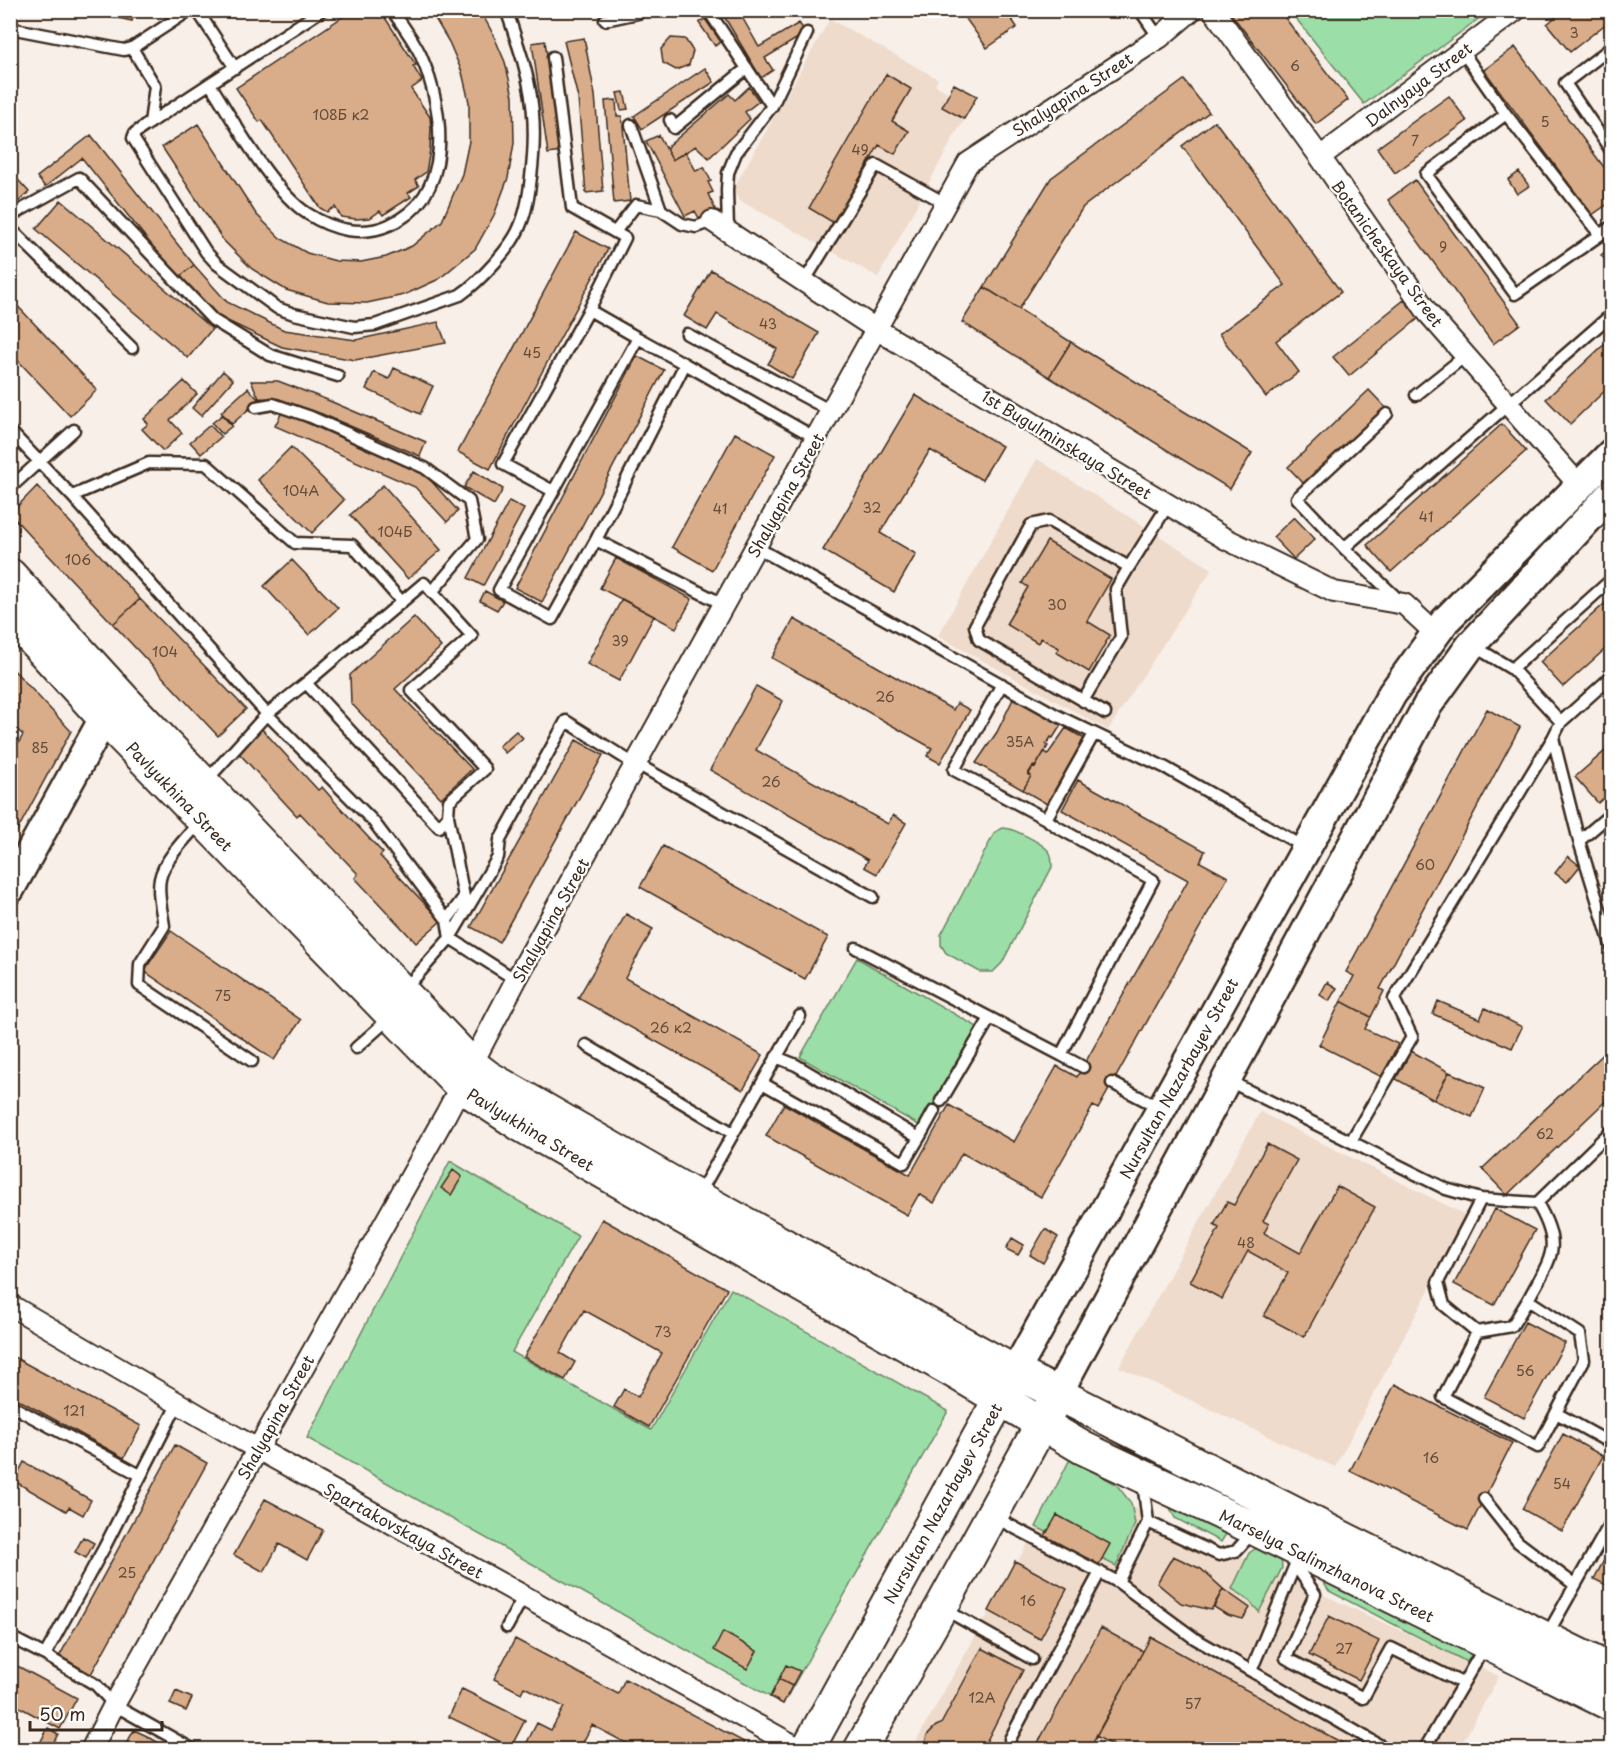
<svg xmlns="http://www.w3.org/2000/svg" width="1622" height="1760" viewBox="0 0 1622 1760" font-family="'Playpen Sans',sans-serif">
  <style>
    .built { fill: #eedbcc }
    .green { fill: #9cdea8; stroke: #6c8463; stroke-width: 1.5 }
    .building { fill: #d9ad8a; stroke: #3b2a1e; stroke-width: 1.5 }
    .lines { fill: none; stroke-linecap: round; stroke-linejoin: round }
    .lane-casing { stroke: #3b2a1e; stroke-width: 15 }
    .street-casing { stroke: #3b2a1e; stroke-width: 24 }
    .secondary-casing { stroke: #3b2a1e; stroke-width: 33 }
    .primary-casing { stroke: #3b2a1e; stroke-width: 36 }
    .lane { stroke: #fff; stroke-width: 10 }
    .street { stroke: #fff; stroke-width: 20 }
    .secondary { stroke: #fff; stroke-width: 28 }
    .primary { stroke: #fff; stroke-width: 32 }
    .labels { text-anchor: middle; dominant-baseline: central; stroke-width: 4.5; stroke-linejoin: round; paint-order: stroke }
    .number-label { font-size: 14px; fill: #624b39 }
    .street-label { font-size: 16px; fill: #3b2a1e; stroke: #fff }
  </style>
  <rect width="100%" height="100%" fill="#f7efe8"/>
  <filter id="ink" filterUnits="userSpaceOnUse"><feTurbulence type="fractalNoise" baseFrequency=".0167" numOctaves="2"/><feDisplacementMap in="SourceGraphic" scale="12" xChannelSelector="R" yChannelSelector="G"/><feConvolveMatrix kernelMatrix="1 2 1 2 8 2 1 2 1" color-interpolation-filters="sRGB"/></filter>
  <g filter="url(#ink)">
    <path class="built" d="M830 19 938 79 935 85 949 93 942 107 965 120 957 131 878 277 739 200 733 189Z
      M1037 459 1212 569 1108 730 938 636Z
      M1260 1112 1468 1216 1335 1467 1119 1367Z
      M1611 1274V1419L1602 1406Z
      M1066 1476 1499 1676 1459 1749 911 1750Z"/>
    <path class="green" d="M1290 11H1489L1364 104Z
      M1003 828C1013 828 1045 844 1050 853 1052 857 1052 862 1052 867L1002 963 993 972H980L946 953 941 945V935L995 832Z
      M857 958 979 1028 922 1127 800 1057Z
      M450 1161 578 1236 512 1352 651 1430 731 1289 948 1411 783 1704 307 1438Z
      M1070 1459 1116 1484 1131 1503 1135 1524 1116 1566 1036 1527Z
      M1164 1496 1223 1526 1226 1534 1221 1542 1175 1518Z
      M1258 1547 1281 1557 1282 1568 1259 1612 1247 1598 1232 1589 1249 1553Z
      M1332 1577 1473 1653 1467 1662 1329 1591 1321 1579Z"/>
    <path class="building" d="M82 10H134L132 21Z
      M353 10H380L416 65 413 66 422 81 411 89 430 117 431 128 430 150 426 172 415 180 419 186 408 193 411 197 383 215 380 211 370 218 356 219 341 217 335 207 327 212 320 208 262 120 259 122 236 88Z
      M430 10H480L493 34 505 62 513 96 514 143 508 178 494 215 475 249 439 279 404 295 367 303 328 302 286 290 252 269 223 240 162 147 198 124 256 214 280 238 307 253 336 261 361 262 386 257 412 246 442 221 462 174 469 141V102L462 72 449 42Z
      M719 10H731L723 16Z
      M738 10 759 47 799 23 806 33 765 58 773 70 761 78 725 18Z
      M978 10H1013L1008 14 1017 27 987 48 966 19Z
      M1228 10H1279L1348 100 1316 124Z
      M1564 10H1612V19L1570 52 1547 24Z
      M705 19 721 42 715 46 699 23Z
      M584 38 595 95 603 191 586 193 578 98 564 41Z
      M671 38 685 39 693 51 689 65 676 70 663 63 661 49Z
      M545 41 561 152 548 154 532 43Z
      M1515 47 1612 178V201L1592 215 1484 70Z
      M705 68 714 82 642 129 634 116Z
      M886 74 911 89 892 121 909 131 895 154 879 145 834 223 809 208Z
      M1184 80 1209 112 1083 207 1019 309 984 287 1051 178Z
      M954 84 977 96 964 119 942 107Z
      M749 87 759 101 745 112 750 119 709 158 696 146 672 160 666 148 729 94 735 100Z
      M624 92 628 109 621 110 617 93Z
      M1449 96 1467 121 1395 173 1377 148Z
      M616 100 617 116H622L630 201 614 203 605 101Z
      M1215 121 1341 292 1276 341 1299 372 1266 397 1219 334 1285 285 1182 146Z
      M91 135 194 265 178 278 82 158 45 187 37 177Z
      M659 135 672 160 686 152 696 171 704 167 711 181 708 182 713 192 708 194 716 211 700 220 695 211 685 216 646 141Z
      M10 171 29 192 16 204 10 197Z
      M1519 172 1529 186 1517 194 1508 180Z
      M1415 180 1520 324 1493 344 1388 200Z
      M61 200 212 329 188 358 36 229Z
      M576 232 608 249 490 469 458 452Z
      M1612 246V268L1601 255Z
      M194 265 227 302 284 330 356 340 438 322 446 343 355 360 282 347 217 316 178 278Z
      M711 270 819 333 792 379 768 364 777 349 717 314 707 330 684 316Z
      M984 287 1071 342 1049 377 962 322Z
      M10 298 97 390 70 416 10 352Z
      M1404 300 1419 318 1349 376 1333 357Z
      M1612 337V384L1570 424 1546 399Z
      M1071 342 1252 453 1230 489 1049 377Z
      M637 356 664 370 542 602 515 588Z
      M394 368 433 386 420 414 366 389 374 372 389 379Z
      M223 371 233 380 201 416 192 408Z
      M184 381 197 394 170 420 182 433 163 451 142 429 148 424 144 419Z
      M251 381H278L325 399 426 442 420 456 322 414 279 399 259 398Z
      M248 388 259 400 232 424 221 412Z
      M1369 390 1386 408 1305 485 1288 467Z
      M915 395 1002 446 982 480 930 450 880 533 916 554 894 592 823 550Z
      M282 412 425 474 458 511 447 522 415 487 275 426Z
      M222 415 232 426 222 434 212 423Z
      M1502 424 1526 451 1391 572 1367 545Z
      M210 425 221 437 201 454 190 442Z
      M735 433 775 455 712 570 672 547Z
      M291 447 344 500 312 533 258 480Z
      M474 471 503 489 494 505 464 487Z
      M383 485 441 550 408 579 350 515Z
      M37 486 140 599 113 624 10 514Z
      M509 501 524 509 483 586 468 578Z
      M1294 517 1315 539 1294 559 1273 537Z
      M1047 541 1111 579 1087 621 1110 635 1089 672 1056 652 1059 648 1041 638 1038 643 1006 624 1028 587 1022 583Z
      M616 558 692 599 676 628 600 588Z
      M292 560 338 608 309 635 264 586Z
      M485 591 503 601 497 610 480 601Z
      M1612 597V643L1563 687 1540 662Z
      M140 599 246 709 218 736 113 624Z
      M622 599 654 616 619 681 587 664Z
      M414 617 441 647 395 689 472 769 441 798 351 703 350 675Z
      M794 619 953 710 957 703 970 710 940 763 927 756 932 748 772 658Z
      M10 666 71 731 10 844V758L23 735 10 723Z
      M756 686 783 701 756 750 888 824 893 815 906 823 877 874 864 867 868 860 710 770Z
      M1014 697 1061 725 1053 738 1051 737 1046 745 1048 746 1035 767 1033 766 1028 774 1031 776 1023 790 976 763 997 732Z
      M1487 709 1520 727 1380 989 1384 991 1371 1017 1341 1001 1354 976 1346 972Z
      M260 727 318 790 322 787 336 803 383 853 380 856 441 921 416 943 355 878 358 874 300 813 297 816 236 750Z
      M1066 728 1085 739 1047 804 1023 790 1031 776 1029 774 1033 767 1035 768 1044 752 1048 754Z
      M516 731 523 738 505 753 499 746Z
      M576 740 603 755 499 942 471 927Z
      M1612 745V791L1598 803 1575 777Z
      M1078 780 1205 851 1200 862 1228 877 1098 1109 1093 1106 1041 1197 962 1153 934 1203 919 1194 907 1215 766 1136 784 1104 910 1175 949 1105 1014 1142 1057 1066 1077 1077 1188 880 1062 810Z
      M663 846 828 937 805 979 640 887Z
      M1568 856 1580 866 1567 882 1555 873Z
      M626 914 653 929 625 978 763 1055 743 1090 578 998Z
      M171 931 301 1020 274 1060 144 971Z
      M1327 982 1337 988 1329 1001 1320 995Z
      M1341 1001 1371 1017 1365 1029 1398 1044 1382 1077 1319 1045Z
      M1438 1001 1480 1019 1485 1008 1522 1027 1512 1048 1433 1014Z
      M1612 1046V1095L1507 1195 1482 1169Z
      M1411 1051 1449 1072 1434 1100 1396 1079Z
      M1449 1072 1485 1088 1472 1117 1434 1100Z
      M1267 1144 1297 1160 1263 1221 1269 1224 1264 1233 1300 1253 1337 1186 1375 1207 1304 1337 1264 1316 1288 1273 1248 1251 1222 1299 1190 1282 1219 1228 1214 1225 1227 1202 1234 1205Z
      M453 1170 462 1177 451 1195 441 1188Z
      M1495 1209 1535 1230 1494 1305 1454 1284Z
      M602 1219 727 1289 649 1427 614 1407 624 1389 638 1397 662 1353 584 1310 560 1353 575 1362 565 1380 524 1357Z
      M1045 1229 1058 1237 1043 1263 1030 1255Z
      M1012 1238 1024 1245 1018 1255 1006 1249Z
      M1525 1322 1565 1343 1524 1418 1484 1397Z
      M10 1355 141 1426 124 1458 10 1395Z
      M1395 1384 1512 1443 1468 1530 1350 1471Z
      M1563 1434 1603 1456 1562 1531 1522 1509Z
      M175 1445 207 1463 91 1674 59 1657Z
      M24 1462 91 1500 83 1515 69 1507 66 1511 14 1481Z
      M265 1499 323 1530 307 1560 279 1544 264 1572 234 1555Z
      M1057 1515 1110 1544 1098 1566 1045 1536Z
      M83 1537 94 1543 86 1558 75 1552Z
      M1610 1549H1612V1588L1594 1579Z
      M1173 1556 1201 1569 1223 1589 1211 1610 1181 1603 1157 1583Z
      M1015 1561 1067 1589 1040 1639 989 1611Z
      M1223 1589 1250 1608 1243 1619 1227 1615 1214 1607Z
      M1329 1616 1379 1641 1359 1680 1309 1655Z
      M1101 1628 1143 1651 1089 1750H1034Z
      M723 1632 757 1651 747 1669 714 1650Z
      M1151 1637 1315 1728 1355 1750H1121L1096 1736Z
      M515 1639 618 1694 625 1679 744 1742 740 1750H639L592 1725 579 1750H523L537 1723 551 1730 564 1707 524 1687 521 1693 494 1679Z
      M982 1648 1023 1670 982 1750H926L925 1743 927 1735 936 1726 941 1724Z
      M10 1662 77 1698 60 1729 10 1702Z
      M786 1665 800 1671 792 1686 779 1679Z
      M779 1679 792 1686 783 1704 770 1697Z
      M462 1689 525 1720 511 1747 449 1717Z
      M176 1691 192 1698 186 1711 170 1704Z
      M48 1728 58 1734 50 1749 40 1743Z
      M134 1730 147 1736 171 1750H123Z"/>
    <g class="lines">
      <defs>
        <path id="lane" d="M197 10 235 68
          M322 10 145 126 135 133 133 138 206 252 217 264 277 308 294 314 354 327 375 325 460 295C479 282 512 247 520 226 527 210 529 193 531 177 537 128 534 92 518 45 514 34 511 22 506 10
          M708 10 772 106
          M1140 10 1159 38
          M605 20 638 13 643 10
          M10 28 124 50 132 48 190 10
          M1612 47 1565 83 1612 152
          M132 48 155 86 150 123
          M1462 51 1506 114 1600 235 1612 226
          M553 57 572 208 625 238 589 310
          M210 84C234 121 271 190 308 214 333 230 362 237 389 225 455 196 445 111 421 56 414 40 402 25 392 10
          M1506 114 1426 174 1515 294 1600 235
          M670 120 674 128 747 68
          M631 125 661 210 682 224 696 227 712 221
          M10 216 79 178 213 320 270 355 338 376
          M10 228 132 348
          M728 231 727 190 728 173 736 153 772 106 807 33
          M615 232 636 205 661 210
          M804 282 876 165 945 203
          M687 334 831 411
          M1416 395 1465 356
          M256 407 273 404 311 417 425 468 469 501 477 539 432 592
          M10 431 72 496
          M10 488 74 430
          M553 491 503 464 589 310 638 338
          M596 540 552 619 499 590 638 338 685 364
          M756 547 1058 716 1166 768 1306 848
          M1344 548 1297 498 1387 414
          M402 602 352 545 295 543 206 464 149 463 72 496 267 714 373 821 447 920
          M1401 602 1344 548 1612 314
          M725 605 596 540 685 364 816 438
          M1472 645 1512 669 1561 722
          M1512 669 1612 579
          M1612 676 1561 722 1553 738 1579 841 1612 948
          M1083 701 1121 637 1116 589 1129 567
          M1105 713 979 640 975 626 1031 525 1049 521 1129 567 1168 505
          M10 739V741
          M637 764 873 897
          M206 781 267 714 306 683
          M448 816 449 801 485 769 411 690 472 636 424 583 306 683 439 827 448 816 464 897 447 920 450 938 516 980
          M1046 819 1094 734
          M201 821C188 836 164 859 160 879 157 894 162 911 164 926L140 964 139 985 252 1061
          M1579 841 1612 813
          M856 948 1061 1055 1153 880 1057 827 1046 819 954 770 1002 684
          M405 989 450 938 498 857 500 840 566 721 636 765
          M586 1045 733 1133
          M356 1048 392 1016
          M1061 1055 1083 1067
          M776 1057 796 1065 919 1138 934 1111
          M1227 1080 1446 1189 1481 1199 1537 1203 1612 1130
          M762 1083 904 1163 919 1138
          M1112 1083 1160 1108
          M941 1101 990 1018
          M1351 1141 1412 1037 1394 999 1553 738
          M699 1194 800 1016
          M1481 1199 1438 1282 1444 1305 1477 1332 1443 1397 1538 1447 1556 1413
          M1537 1203C1564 1249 1550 1258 1528 1300L1580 1334 1584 1360 1556 1413 1612 1444
          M1477 1332 1512 1326 1528 1300
          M178 1403 104 1548 45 1655 96 1685 114 1705 194 1750
          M10 1405 140 1475
          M1143 1482 1148 1522
          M1484 1499 1518 1542 1575 1585
          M994 1517 1118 1582 1194 1638 1388 1750
          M1295 1565 1315 1594 1286 1658 1363 1698 1391 1648 1462 1683
          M1118 1582 1148 1522 1219 1555 1236 1551 1253 1532
          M944 1609 1032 1659
          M507 1627 523 1597
          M1547 1635 1612 1520
          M10 1637 45 1655
          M1251 1671 1297 1560
          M1010 1739 1100 1572
          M1424 1750 1485 1646"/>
        <path id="street" d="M1213 10 1320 157 1428 313 1578 484
          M1320 157 1516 10
          M712 221 876 329 1224 538 1334 592 1404 604 1435 633
          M10 1305 236 1437 802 1750
          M91 1750 114 1705 446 1114 516 980 968 163 1159 38 1192 10"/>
        <path id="secondary" d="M10 889 104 718
          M1015 1372 1392 694 1445 621 1612 453
          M1058 1393 1427 706 1471 645 1612 493"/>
        <path id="primary" d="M10 575 125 701 471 1064 488 1077 697 1197 1015 1372 1347 1540 1612 1671
          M10 615 104 718 460 1085 519 1124 956 1373 1083 1448 1255 1529 1612 1705
          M807 1750 1009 1382
          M860 1750 941 1608 1051 1407"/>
      </defs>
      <use href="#lane" class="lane-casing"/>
      <use href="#street" class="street-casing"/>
      <use href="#secondary" class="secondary-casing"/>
      <use href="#primary" class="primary-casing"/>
      <use href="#lane" class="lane"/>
      <use href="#street" class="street"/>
      <use href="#secondary" class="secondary"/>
      <use href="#primary" class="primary"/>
    </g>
  </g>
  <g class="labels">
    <g class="number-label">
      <text x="1574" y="32">3</text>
      <text x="1295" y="65">6</text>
      <text x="341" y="114">108Б к2</text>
      <text x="1545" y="121">5</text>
      <text x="1415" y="140">7</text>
      <text x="860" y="149">49</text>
      <text x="1443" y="246">9</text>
      <text x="768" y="323">43</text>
      <text x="532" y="352">45</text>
      <text x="301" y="490">104А</text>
      <text x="872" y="507">32</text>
      <text x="720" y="508">41</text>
      <text x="1426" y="516">41</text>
      <text x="395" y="531">104Б</text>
      <text x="78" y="559">106</text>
      <text x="1057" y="604">30</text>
      <text x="620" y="640">39</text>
      <text x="165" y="651">104</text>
      <text x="885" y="696">26</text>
      <text x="1020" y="741">35А</text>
      <text x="40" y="747">85</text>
      <text x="771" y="781">26</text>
      <text x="1425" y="864">60</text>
      <text x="223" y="995">75</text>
      <text x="671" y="1027">26 к2</text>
      <text x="1545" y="1133">62</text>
      <text x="1246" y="1242">48</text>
      <text x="663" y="1331">73</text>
      <text x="1525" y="1370">56</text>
      <text x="74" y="1410">121</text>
      <text x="1431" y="1457">16</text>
      <text x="1562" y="1483">54</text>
      <text x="127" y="1572">25</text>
      <text x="1028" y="1600">16</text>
      <text x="1344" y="1648">27</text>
      <text x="982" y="1697">12А</text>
      <text x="1193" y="1703">57</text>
    </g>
    <g class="street-label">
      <text transform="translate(1418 84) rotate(-37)">Dalnyaya Street</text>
      <text transform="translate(1072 94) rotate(-33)">Shalyapina Street</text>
      <text transform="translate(1388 253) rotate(54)">Botanicheskaya Street</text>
      <text transform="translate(1067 444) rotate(31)">1st Bugulminskaya Street</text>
      <text transform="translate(785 495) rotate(-61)">Shalyapina Street</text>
      <text transform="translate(180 796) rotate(46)">Pavlyukhina Street</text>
      <text transform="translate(550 920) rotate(-61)">Shalyapina Street</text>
      <text transform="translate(1178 1078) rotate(-61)">Nursultan Nazarbayev Street</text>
      <text transform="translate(531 1129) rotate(31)">Pavlyukhina Street</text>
      <text transform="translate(275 1417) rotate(-61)">Shalyapina Street</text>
      <text transform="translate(942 1503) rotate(-61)">Nursultan Nazarbayev Street</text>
      <text transform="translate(404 1530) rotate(29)">Spartakovskaya Street</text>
      <text transform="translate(1327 1565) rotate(26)">Marselya Salimzhanova Street</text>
    </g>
  </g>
  <rect width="1622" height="1760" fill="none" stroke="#fff" stroke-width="36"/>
  <rect x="18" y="18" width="1586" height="1724" fill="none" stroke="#3b2a1e" stroke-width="2" filter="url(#ink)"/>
  <path d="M30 1721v9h132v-9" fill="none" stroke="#3b2a1e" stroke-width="3"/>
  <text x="39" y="1721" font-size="18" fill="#3b2a1e" stroke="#ffffff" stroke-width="4.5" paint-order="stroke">50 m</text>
</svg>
